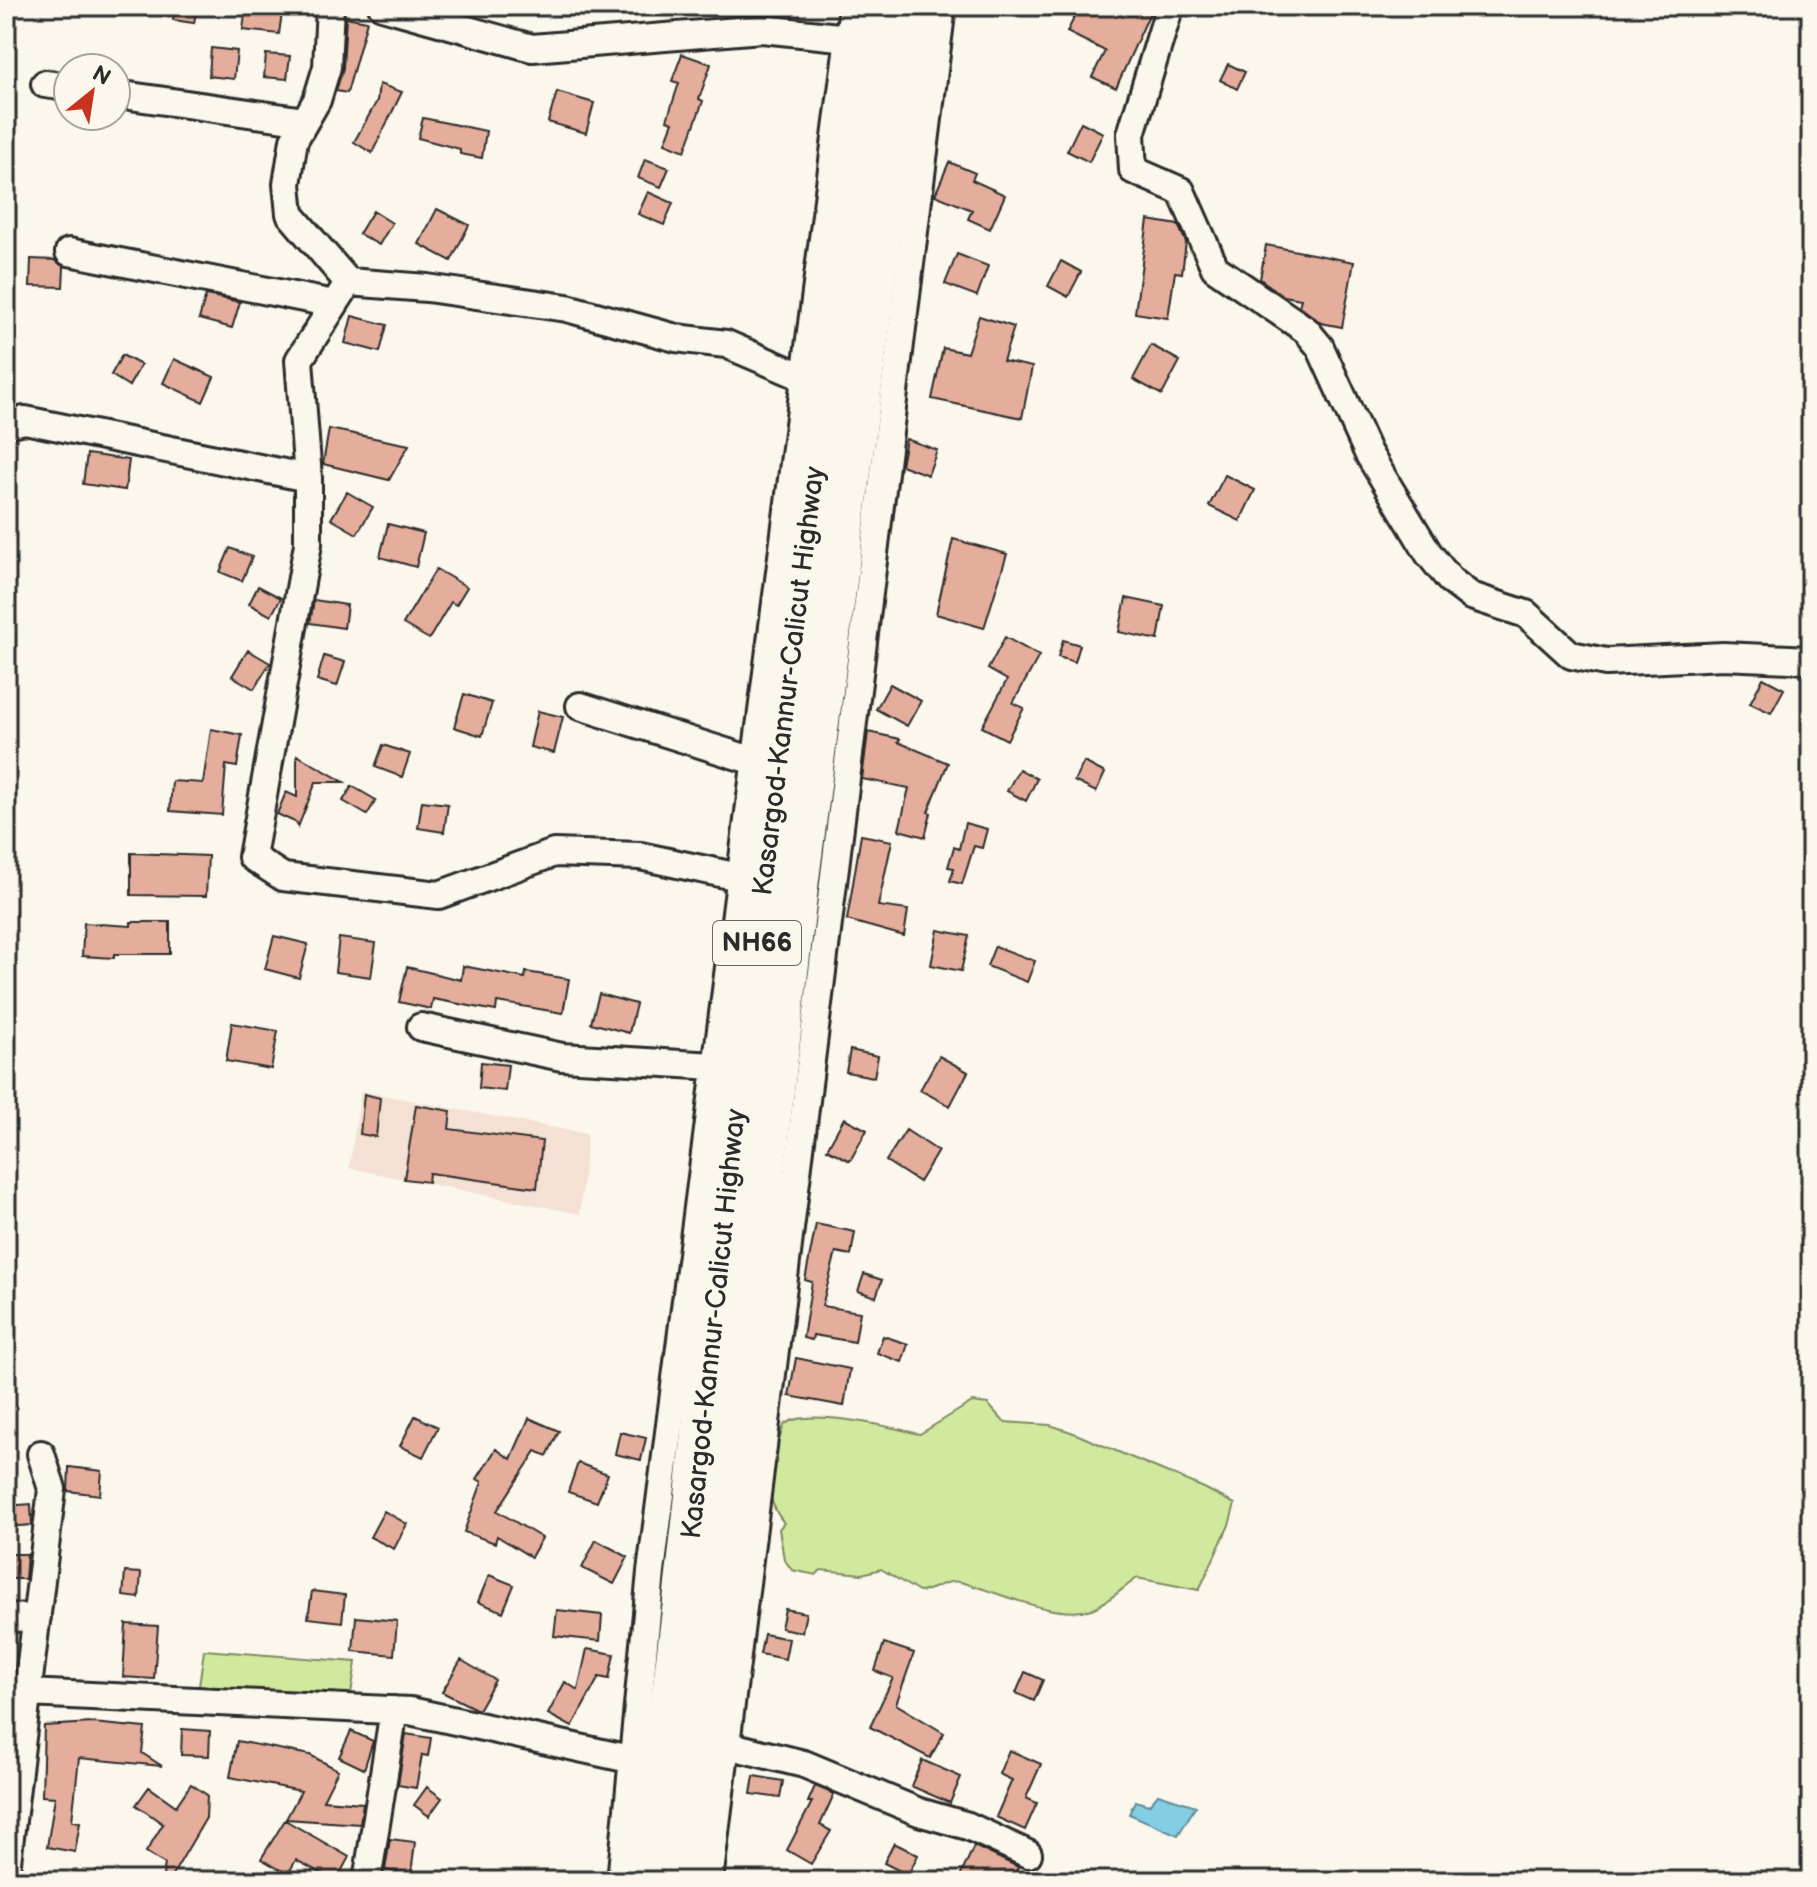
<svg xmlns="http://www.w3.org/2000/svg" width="1817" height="1887" viewBox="0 0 1817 1887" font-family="'Balsamiq Sans',sans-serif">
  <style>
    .built { fill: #f4e1d4 }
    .green { fill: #d1e99e; stroke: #7e8a64; stroke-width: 2 }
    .water { fill: #84cee4; stroke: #608d9a; stroke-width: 2 }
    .building { fill: #e5ae9c; stroke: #2b2b2b; stroke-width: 2 }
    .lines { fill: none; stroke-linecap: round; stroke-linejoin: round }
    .minor-casing { stroke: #2b2b2b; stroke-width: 32 }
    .highway-casing { stroke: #2b2b2b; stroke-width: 44 }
    .minor { stroke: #fbf7ec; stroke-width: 26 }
    .highway { stroke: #fbf7ec; stroke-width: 38 }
    .labels { text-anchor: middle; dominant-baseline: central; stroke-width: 7; stroke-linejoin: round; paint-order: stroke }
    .shield { fill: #fbf7ec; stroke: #696865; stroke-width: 2 }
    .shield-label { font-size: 26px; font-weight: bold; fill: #2b2b2b }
    .street-label { font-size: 28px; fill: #2b2b2b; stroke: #fbf7ec }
  </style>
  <rect width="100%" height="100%" fill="#fbf7ec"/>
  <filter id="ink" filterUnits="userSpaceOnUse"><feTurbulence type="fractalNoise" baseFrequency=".0125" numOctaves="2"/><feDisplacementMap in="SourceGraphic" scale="16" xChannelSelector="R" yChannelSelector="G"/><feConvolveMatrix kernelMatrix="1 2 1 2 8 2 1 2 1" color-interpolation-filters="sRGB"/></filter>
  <g filter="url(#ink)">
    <path class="built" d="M361 1091 587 1134 580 1214 349 1168Z"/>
    <path class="green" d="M972 1402 988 1404 1004 1422 1050 1425 1071 1432 1204 1488 1235 1504 1229 1525 1199 1590 1137 1578C1123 1588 1106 1604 1091 1609 1055 1621 995 1590 960 1582 946 1579 933 1591 919 1592L881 1569 862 1574 821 1570 816 1575 792 1570 784 1559 779 1529 784 1523C757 1489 773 1461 784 1425 805 1406 893 1428 920 1434Z
      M204 1650 356 1662 350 1700 198 1693Z"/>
    <path class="water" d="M1158 1794 1196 1806 1178 1835 1129 1814 1135 1801 1149 1805Z"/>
    <path class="building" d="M175 6H197L194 23 173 20Z
      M246 6H283L279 34 243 30Z
      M1080 6H1113L1131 15 1137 6H1153L1116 88 1092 77 1105 51 1067 32Z
      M346 17 367 21 347 93 336 91 343 68Z
      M211 48 237 51 234 79 209 76Z
      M266 54 290 56 287 79 264 77Z
      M682 54 711 64 699 99 703 101 685 151 665 143 673 122 667 120 679 83 672 81Z
      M1228 64 1245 72 1237 89 1220 80Z
      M379 84 402 92 372 153 354 142 377 101Z
      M557 92 594 103 586 133 548 122Z
      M423 118 486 131 482 158 460 154V149L418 138Z
      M1081 122 1103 133 1089 162 1067 151Z
      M645 159 669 168 661 187 638 178Z
      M949 162 975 173 972 180 1005 195 990 229 968 219 972 210 935 195Z
      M648 192 673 203 664 225 638 214Z
      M437 209 469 225 451 261 419 244Z
      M373 211 392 223 379 245 359 234Z
      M1148 220 1178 225 1186 242 1182 273 1175 272 1168 318 1135 313Z
      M1266 245 1354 262 1342 327 1321 323 1299 306 1301 299 1284 296 1260 279Z
      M957 254 988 266 977 296 945 284Z
      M31 259 55 260 64 267 63 287 30 286Z
      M1061 261 1081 272 1068 297 1048 286Z
      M206 295 240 302 232 328 199 319Z
      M352 316 387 325 380 352 345 343Z
      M979 316 1014 327 1003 361 1032 367 1022 418 932 399 943 348 967 353Z
      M1151 345 1180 361 1162 395 1133 379Z
      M122 355 141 365 129 386 111 375Z
      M174 359 214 377 203 402 163 383Z
      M329 429 409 445 389 480 323 464Z
      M906 439 937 450 928 475 901 465Z
      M87 454 129 460 125 490 83 484Z
      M1225 475 1255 490 1240 521 1209 506Z
      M347 492 373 507 357 534 331 519Z
      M388 524 424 533 416 567 380 557Z
      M953 539 1007 554 984 628 936 614Z
      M230 548 252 557 242 581 220 572Z
      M436 569 467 587 456 605 451 602 429 639 403 624Z
      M258 586 281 598 271 616 249 604Z
      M1126 598 1164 606 1158 640 1119 632Z
      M314 600 347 605 344 628 310 623Z
      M1005 637 1039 656 1013 703 1024 708 1007 740 982 727 1007 680 988 669Z
      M1063 640 1080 645 1075 662 1058 657Z
      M248 650 270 663 254 689 232 676Z
      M324 656 345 662 337 686 317 680Z
      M1763 678 1784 689 1771 713 1750 703Z
      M890 684 921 701 907 726 876 709Z
      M464 694 492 703 482 736 454 727Z
      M538 711 563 717 554 753 530 747Z
      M211 729 242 735 237 767 226 765 222 815 170 811 172 781 203 783Z
      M868 732 900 739 898 742 948 763 928 812 931 813 925 837 899 830 909 788 862 779Z
      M383 745 410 754 402 777 375 767Z
      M297 755 344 782H316L298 827 297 823 277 814 286 792 297 797Z
      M1084 762 1105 773 1096 792 1074 781Z
      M1019 769 1037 779 1026 801 1007 791Z
      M352 786 376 800 367 815 343 801Z
      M422 801 448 804 444 832 418 828Z
      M965 823 987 829 982 848 974 846 962 884 950 881 954 868 948 867 954 847 959 849Z
      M861 835 892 841 878 906 908 910 904 936 847 920Z
      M131 853 208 856 206 896 131 895Z
      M131 922H170V954H114V958L82 956 84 923 131 926Z
      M938 930 969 936 961 971 931 965Z
      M274 936 308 944 299 978 265 969Z
      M339 938 376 943 371 977 335 972Z
      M995 946 1035 961 1027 982 987 966Z
      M463 966 525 978 526 972 569 979 563 1013 497 1002 496 1011 433 999 431 1009 399 1002 407 967 461 980Z
      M599 994 636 1004 629 1033 591 1023Z
      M232 1023 278 1031 271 1069 226 1061Z
      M850 1050 878 1056 874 1077 846 1072Z
      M939 1056 968 1072 950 1106 920 1090Z
      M481 1062 508 1065 505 1091 479 1088Z
      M364 1094 380 1098 376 1137 360 1134Z
      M416 1105 451 1111 449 1129 542 1141 537 1188 429 1173 428 1182 404 1179Z
      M844 1118 867 1130 850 1161 827 1149Z
      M906 1130 938 1151 919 1182 886 1161Z
      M816 1224 855 1232 851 1255 836 1252 822 1306 860 1312 855 1342 813 1335 812 1340 803 1338 812 1282 805 1280Z
      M864 1274 882 1280 876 1297 858 1291Z
      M883 1336 908 1344 902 1362 877 1353Z
      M796 1358 850 1369 844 1406 789 1396Z
      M415 1416 438 1427 423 1457 400 1446Z
      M529 1418 559 1431 547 1456 536 1451 497 1511 542 1538 531 1557 497 1536 495 1543 464 1532 482 1482 477 1479 496 1449 511 1459Z
      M620 1432 646 1438 641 1460 615 1454Z
      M578 1463 608 1474 597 1502 568 1492Z
      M69 1467 102 1471 100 1495 68 1491Z
      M31 1504 32 1525 6 1527V1506Z
      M384 1511 407 1524 394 1549 370 1537Z
      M596 1540 628 1557 614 1584 582 1568Z
      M6 1554H27L25 1579H6Z
      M125 1572 141 1573 139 1598 123 1596Z
      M489 1575 514 1585 503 1612 478 1602Z
      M312 1591 345 1595 342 1622 308 1618Z
      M785 1609 806 1613 802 1632 781 1628Z
      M557 1610 602 1615 600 1641 554 1636Z
      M356 1617 397 1621 394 1655 353 1651Z
      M126 1624 158 1626 154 1679 123 1677Z
      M764 1634 789 1639 785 1659 760 1654Z
      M884 1643 914 1653 896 1704 944 1733 930 1758 870 1727 893 1678 875 1671Z
      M587 1649 614 1654 609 1679 599 1677 572 1727 548 1714 565 1682 578 1690Z
      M461 1660 495 1680 478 1710 442 1692Z
      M1025 1672 1043 1680 1034 1701 1016 1693Z
      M92 1723 145 1728 142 1753 162 1766 79 1758 72 1821 80 1822 75 1852 47 1847 55 1797 42 1796 44 1726Z
      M182 1729 210 1731 209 1756 181 1755Z
      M351 1731 373 1741 364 1769 339 1757Z
      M406 1734 431 1738 428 1756 422 1755 416 1788 398 1785Z
      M237 1741 310 1755 338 1770 323 1800 363 1803 360 1824 286 1819 301 1791 230 1777Z
      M1009 1750 1041 1764 1026 1798 1037 1803 1025 1830 996 1817 1012 1780 999 1774Z
      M922 1760 961 1777 950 1803 911 1786Z
      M754 1776 783 1781 780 1798 751 1794Z
      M191 1784 207 1795 206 1818 169 1881H162L165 1864 146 1852 163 1824 136 1805 149 1787 176 1806Z
      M815 1786 834 1794 820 1825 831 1831 811 1864 787 1850 812 1802H808Z
      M427 1787 442 1798 429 1816 414 1805Z
      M285 1820 349 1857 336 1881 296 1860 288 1874 261 1859Z
      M390 1839 415 1842 411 1874 385 1870Z
      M894 1843 918 1855 908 1875 884 1863Z
      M974 1846 1018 1867 1012 1881H958Z"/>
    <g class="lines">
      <defs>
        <path id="minor" d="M330 6 327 67 317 100 294 140 287 184 290 214 348 282 427 288 567 308 676 338 726 344 803 377
          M382 6 532 48 762 29 849 38
          M1170 6 1131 134 1133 170 1181 191 1215 268 1306 330 1320 347 1368 453 1429 554 1450 580 1471 596 1526 614 1571 655 1606 662 1723 656 1811 660
          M45 84 68 87
          M116 94 305 121
          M69 252 334 304
          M6 424 25 420 308 478V544L252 857 283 877 439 895 554 853 640 856 739 877
          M308 478 299 360 343 291
          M580 706 754 761
          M421 1027 562 1057 715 1066
          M6 1618 37 1617
          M6 1696 28 1693 410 1711 634 1760
          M723 1744 804 1764 919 1812 968 1826 1028 1854
          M6 1870 52 1489 41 1454
          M367 1881 394 1710
          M621 1881 651 1572 853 6
          M709 1881 942 6"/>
        <path id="highway" d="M647 1881C685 1602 712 1322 745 1042 785 696 832 351 878 6
          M682 1881 728 1525 734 1438 799 887 911 6"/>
      </defs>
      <use href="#minor" class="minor-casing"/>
      <use href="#highway" class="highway-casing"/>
      <use href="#minor" class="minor"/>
      <use href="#highway" class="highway"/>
    </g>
  </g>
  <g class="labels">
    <rect class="shield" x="713" y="921" width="88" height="44" rx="6"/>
    <g class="shield-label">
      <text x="757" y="943">NH66</text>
    </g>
    <g class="street-label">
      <text transform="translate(789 681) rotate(-83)">Kasargod-Kannur-Calicut Highway</text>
      <text transform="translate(714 1324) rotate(-84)">Kasargod-Kannur-Calicut Highway</text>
    </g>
  </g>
  <rect width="1817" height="1887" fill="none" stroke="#fbf7ec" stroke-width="32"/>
  <rect x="16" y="16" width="1785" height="1855" fill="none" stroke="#2b2b2b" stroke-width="3" filter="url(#ink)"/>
  <g transform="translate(92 92) rotate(30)"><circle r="38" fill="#fbf7ec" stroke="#a8a59f" stroke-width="2"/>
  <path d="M0-6L14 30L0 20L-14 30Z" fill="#c8321e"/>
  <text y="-12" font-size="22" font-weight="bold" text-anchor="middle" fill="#2b2b2b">N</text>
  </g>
</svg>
